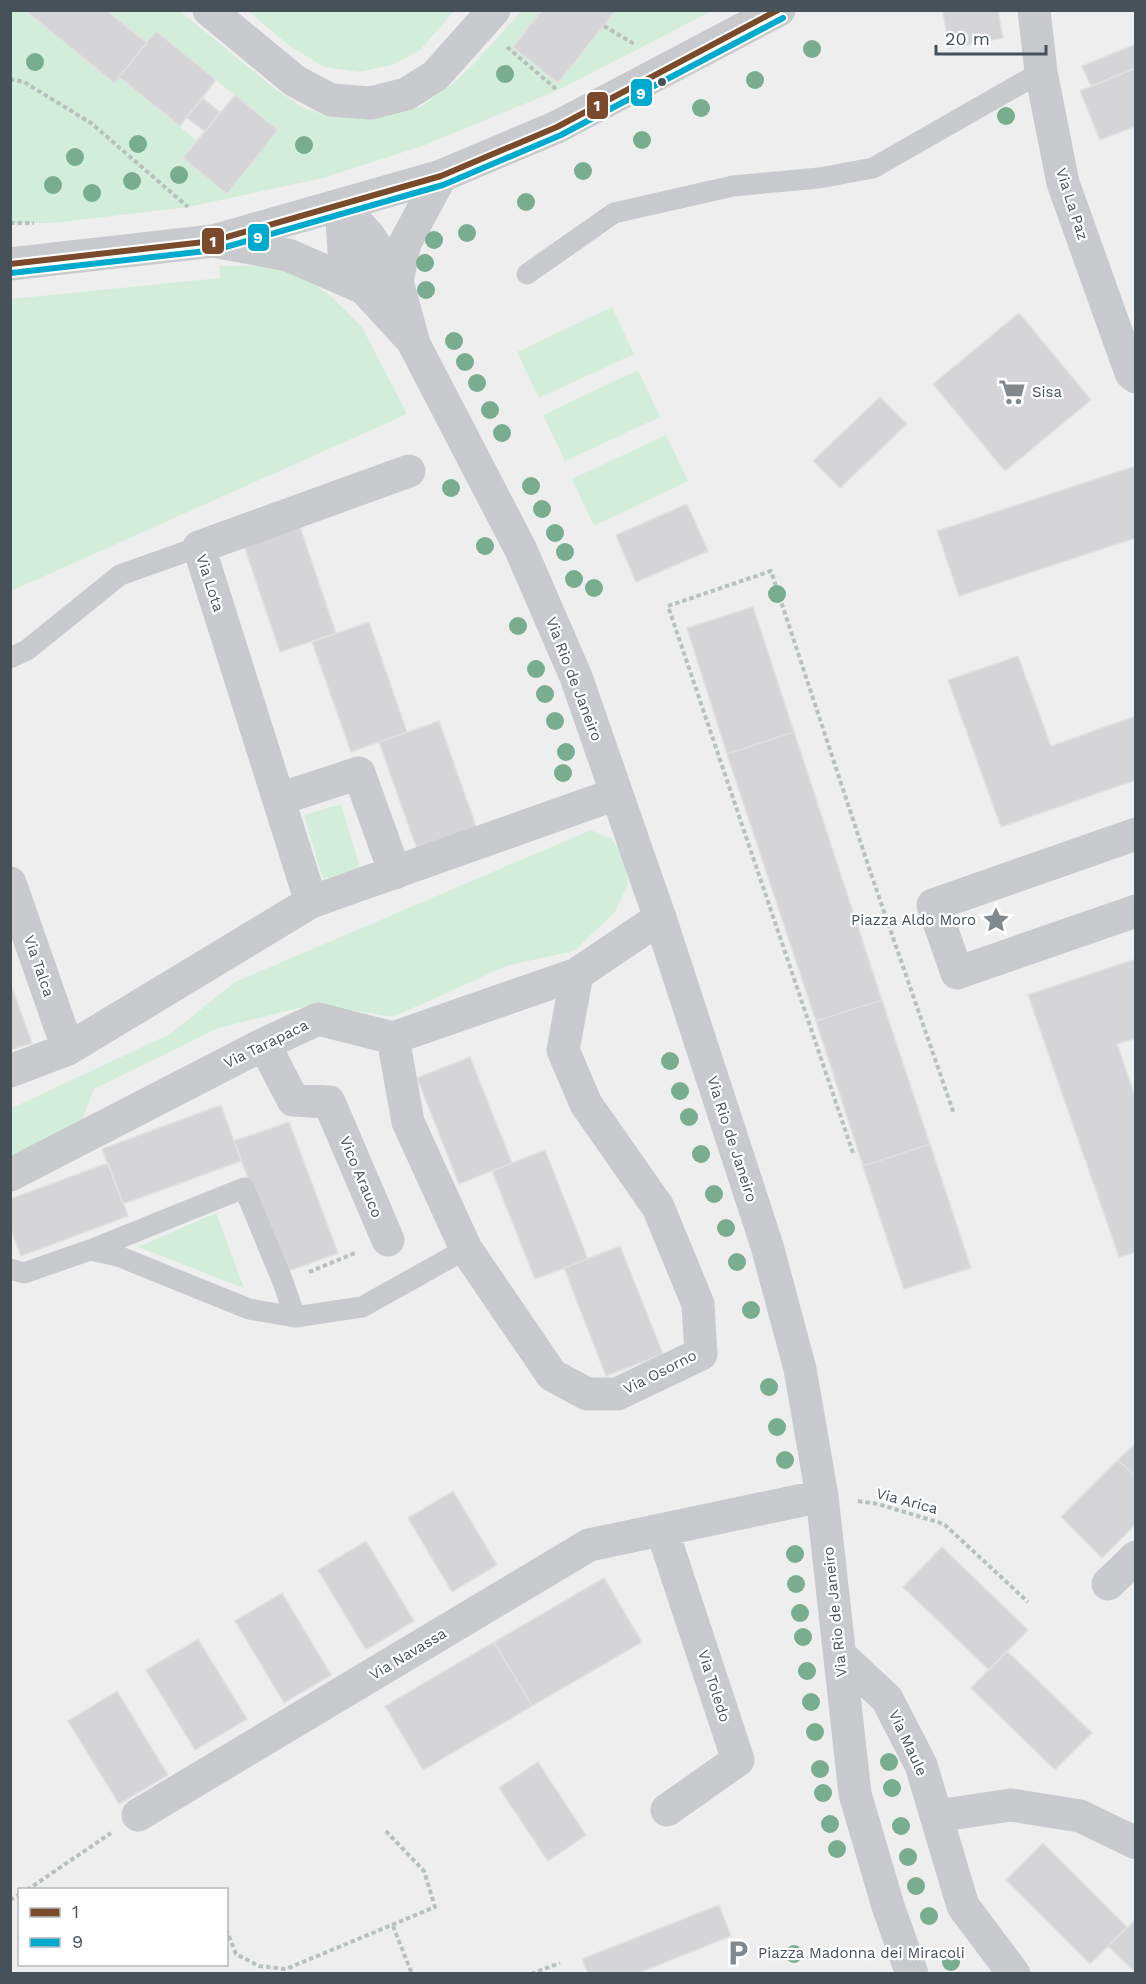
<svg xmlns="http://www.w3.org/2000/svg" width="1146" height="1984" viewBox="0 0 1146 1984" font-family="'Work Sans',sans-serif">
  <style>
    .green { fill: #d3eddb }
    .building { fill: #d5d5d7; stroke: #e0e0e1; stroke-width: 1.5 }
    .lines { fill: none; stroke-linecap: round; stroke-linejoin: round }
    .path { stroke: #b7c2be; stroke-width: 4; stroke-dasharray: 4.5 3; stroke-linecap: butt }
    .service { stroke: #c8cacd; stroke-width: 21 }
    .minor { stroke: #c8cacd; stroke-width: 33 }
    .tertiary { stroke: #c8cacd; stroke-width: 33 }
    .bus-1-casing { stroke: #fff; stroke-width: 10 }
    .bus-2-casing { stroke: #fff; stroke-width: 10 }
    .bus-1 { stroke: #7a4b2a; stroke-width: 6 }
    .bus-2 { stroke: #00a9ce; stroke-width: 6 }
    .tree { fill: #79ad90 }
    .bus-dot { fill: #46515a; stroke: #fff; stroke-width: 2 }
    .labels { text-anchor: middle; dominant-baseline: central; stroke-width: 4.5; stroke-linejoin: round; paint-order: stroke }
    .street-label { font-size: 15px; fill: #46515a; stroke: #fff }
    .poi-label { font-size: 15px; fill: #46515a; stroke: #fff; text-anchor: start }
    .line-badge { stroke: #fff; stroke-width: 2 }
    .badge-label { font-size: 16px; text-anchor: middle; font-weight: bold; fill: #fff }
  </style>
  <rect width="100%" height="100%" fill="#efeeee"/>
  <path class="green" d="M11 11H25L114 83 119 77 197 141 183 158 227 194 278 130 156 32 147 43 106 11H180L274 88 302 107 326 116 374 117 422 106 451 85 473 65 521 11H712L558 90 425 145 323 178 188 207 53 223H11Z
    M248 11H454L420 50 395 64 359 72 324 67 291 47Z
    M219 266H259L300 274 332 297 362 327 407 414 11 591V299L220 278Z
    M612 307 634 354 539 398 517 352Z
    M638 370 660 417 565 461 543 415Z
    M666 435 688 481 594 526 572 479Z
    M341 804 360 868 323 879 304 815Z
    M591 830 612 839 624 858 628 884 615 912 574 951 506 966 393 1017 315 1004 218 1028 94 1089 81 1123 11 1156 10 1109 170 1034 235 982Z
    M216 1213 244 1288 138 1247Z"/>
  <path class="building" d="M25 10H106L147 43 114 83Z
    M542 10H616L558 83 513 47Z
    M952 10H998L1003 38 949 48 943 12Z
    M156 31 216 80 180 126 119 77Z
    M1136 44V68L1091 86 1082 66Z
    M1136 68V126L1100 140 1080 91Z
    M235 95 278 130 227 194 183 158Z
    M203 98 220 112 205 132 186 117Z
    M1019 313 1091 400 1005 471 933 384Z
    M880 397 907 424 840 488 813 461Z
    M1136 466V538L959 596 937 531Z
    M687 504 708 551 636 582 616 535Z
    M299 524 336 633 280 652 243 543Z
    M753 607 794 732 727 754 687 628Z
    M369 622 407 732 351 752 312 642Z
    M1018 656 1051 746 1136 716V780L1001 827 948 680Z
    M439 721 478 832 418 852 379 742Z
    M794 732 882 1000 816 1021 727 754Z
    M1136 959V1038L1117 1044 1136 1099V1252L1119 1257 1028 995Z
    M10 982 32 1043 10 1050Z
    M882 1000 930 1144 863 1166 816 1021Z
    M470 1057 512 1163 459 1184 417 1078Z
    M221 1105 241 1161 123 1204 102 1149Z
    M289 1122 338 1253 284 1273 234 1141Z
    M930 1144 971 1268 904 1289 863 1166Z
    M545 1150 588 1259 535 1279 492 1171Z
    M108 1163 128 1216 21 1256 10 1227V1199Z
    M620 1246 663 1354 606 1376 564 1268Z
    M1136 1443V1477L1118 1460Z
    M1118 1460 1136 1477V1524L1102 1558 1061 1517Z
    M453 1491 497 1565 452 1592 408 1518Z
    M366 1541 414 1621 366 1650 318 1570Z
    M942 1547 1028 1630 989 1670 903 1587Z
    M604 1578 642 1642 532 1706 494 1642Z
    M282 1593 331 1675 284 1703 235 1621Z
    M198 1639 247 1719 195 1750 146 1670Z
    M494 1642 532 1706 423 1770 385 1706Z
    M1007 1651 1092 1733 1055 1770 971 1688Z
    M117 1691 168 1775 119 1804 68 1721Z
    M538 1762 586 1835 548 1861 499 1788Z
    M1043 1843 1127 1927 1090 1964 1006 1880Z
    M719 1905 731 1936 636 1974H588L582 1959Z
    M1136 1919V1973L1108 1946Z"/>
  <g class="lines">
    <path class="path" d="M604 26 636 45
      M507 47 556 89
      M10 79 24 82 91 123 188 207
      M10 223H34
      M853 1153 668 606 771 571 870 871 954 1114
      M309 1272 355 1253
      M858 1501 878 1504 944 1524 1028 1602
      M27 1890 111 1833
      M10 1900 20 1894
      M393 1926 412 1974
      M226 1929 236 1954 259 1966 286 1969 435 1907 424 1871 384 1829
      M531 1974 560 1963"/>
    <path class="service" d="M527 274 614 213 733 186 819 178 873 168 1041 72
      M10 658 27 650 120 575 199 547
      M90 1250 244 1188 283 1282 295 1317
      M10 1269 24 1273 90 1250 118 1256 249 1309 295 1317 362 1307 466 1249"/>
    <path class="minor" d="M209 10 295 81 331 100 371 103 406 94 435 76 494 10
      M1034 10 1041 72 1063 183 1131 373 1136 377
      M441 176 405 243 397 281 414 344 521 550 576 677 660 918 767 1246 800 1369 822 1496 855 1794 888 1906 912 1974
      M341 205 369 236 397 281
      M341 205 344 251 364 288
      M213 241 288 255 364 288 409 337
      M279 799 359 773 395 873
      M1136 834 933 905 957 973 1136 911
      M10 883 68 1049
      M311 902 199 547 409 471
      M393 1038 408 1122 466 1249 552 1375 587 1394H617L701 1354 698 1304 658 1207 586 1104 563 1050 577 974
      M264 1044 293 1100 329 1102 388 1240
      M10 1071 68 1049 311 902 616 794
      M10 1175 264 1044 318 1019 393 1038 577 974 660 918
      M662 1530 738 1760 667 1810
      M1108 1584 1136 1557
      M840 1655 887 1699 921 1765 963 1906 1014 1974
      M138 1815 589 1545 822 1496
      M937 1816 1011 1805 1080 1816 1136 1843"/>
    <path class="tertiary" d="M10 264 213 241 441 176 557 127 779 10"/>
    <defs>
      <path id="bus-1" d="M10 264 213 241 441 176 557 127 778 10"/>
      <path id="bus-2" d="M11 273 215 250 443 185 561 135 783 18"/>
    </defs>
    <use href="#bus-1" class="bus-1-casing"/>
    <use href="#bus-2" class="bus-2-casing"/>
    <use href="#bus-1" class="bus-1"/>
    <use href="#bus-2" class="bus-2"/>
  </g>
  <g class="tree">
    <circle cx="812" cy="49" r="9"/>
    <circle cx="35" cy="62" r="9"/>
    <circle cx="505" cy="74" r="9"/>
    <circle cx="755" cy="80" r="9"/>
    <circle cx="701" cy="108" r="9"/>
    <circle cx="1006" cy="116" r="9"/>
    <circle cx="642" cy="140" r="9"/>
    <circle cx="138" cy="144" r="9"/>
    <circle cx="304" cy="145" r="9"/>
    <circle cx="75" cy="157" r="9"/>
    <circle cx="583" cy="171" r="9"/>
    <circle cx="179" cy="175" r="9"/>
    <circle cx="132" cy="181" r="9"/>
    <circle cx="53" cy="185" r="9"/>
    <circle cx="92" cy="193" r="9"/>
    <circle cx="526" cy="202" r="9"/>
    <circle cx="467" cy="233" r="9"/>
    <circle cx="434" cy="240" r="9"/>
    <circle cx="425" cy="263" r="9"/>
    <circle cx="426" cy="290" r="9"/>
    <circle cx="454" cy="341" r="9"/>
    <circle cx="465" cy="362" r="9"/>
    <circle cx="477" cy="383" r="9"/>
    <circle cx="490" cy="410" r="9"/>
    <circle cx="502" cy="433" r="9"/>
    <circle cx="531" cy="486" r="9"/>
    <circle cx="451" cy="488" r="9"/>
    <circle cx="542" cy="509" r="9"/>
    <circle cx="555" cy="533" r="9"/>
    <circle cx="485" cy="546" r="9"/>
    <circle cx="565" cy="552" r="9"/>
    <circle cx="574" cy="579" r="9"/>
    <circle cx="594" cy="588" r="9"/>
    <circle cx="777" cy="594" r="9"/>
    <circle cx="518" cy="626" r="9"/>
    <circle cx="536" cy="669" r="9"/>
    <circle cx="545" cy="694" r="9"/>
    <circle cx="555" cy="721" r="9"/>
    <circle cx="566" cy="752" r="9"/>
    <circle cx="563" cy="773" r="9"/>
    <circle cx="670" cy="1061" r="9"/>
    <circle cx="680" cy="1091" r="9"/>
    <circle cx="689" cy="1117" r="9"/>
    <circle cx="701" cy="1154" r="9"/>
    <circle cx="714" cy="1194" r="9"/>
    <circle cx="726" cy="1228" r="9"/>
    <circle cx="737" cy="1262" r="9"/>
    <circle cx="751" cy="1310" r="9"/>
    <circle cx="769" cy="1387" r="9"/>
    <circle cx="777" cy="1427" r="9"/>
    <circle cx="785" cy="1460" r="9"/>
    <circle cx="795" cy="1554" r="9"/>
    <circle cx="796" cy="1584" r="9"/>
    <circle cx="800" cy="1613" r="9"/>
    <circle cx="803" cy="1637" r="9"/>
    <circle cx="807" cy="1671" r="9"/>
    <circle cx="811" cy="1702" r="9"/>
    <circle cx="815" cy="1732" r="9"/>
    <circle cx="889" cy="1762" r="9"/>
    <circle cx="820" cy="1769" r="9"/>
    <circle cx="892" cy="1788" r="9"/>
    <circle cx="823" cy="1793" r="9"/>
    <circle cx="830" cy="1824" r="9"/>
    <circle cx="901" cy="1826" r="9"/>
    <circle cx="837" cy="1849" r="9"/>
    <circle cx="908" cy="1857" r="9"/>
    <circle cx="916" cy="1886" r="9"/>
    <circle cx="929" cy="1916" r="9"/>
    <circle cx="794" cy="1954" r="9"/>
    <circle cx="951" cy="1962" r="9"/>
  </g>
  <defs>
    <symbol id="supermarket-bare" viewBox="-9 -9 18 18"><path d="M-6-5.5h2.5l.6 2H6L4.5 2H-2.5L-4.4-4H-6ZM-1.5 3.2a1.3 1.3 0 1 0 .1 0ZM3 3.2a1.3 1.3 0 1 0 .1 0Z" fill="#81888e" stroke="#fff" stroke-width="2.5" paint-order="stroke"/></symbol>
    <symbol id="sight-bare" viewBox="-9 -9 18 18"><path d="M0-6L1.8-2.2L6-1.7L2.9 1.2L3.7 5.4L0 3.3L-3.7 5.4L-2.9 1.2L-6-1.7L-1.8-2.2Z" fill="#81888e" stroke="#fff" stroke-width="2.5" paint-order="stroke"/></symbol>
    <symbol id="parking-bare" viewBox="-9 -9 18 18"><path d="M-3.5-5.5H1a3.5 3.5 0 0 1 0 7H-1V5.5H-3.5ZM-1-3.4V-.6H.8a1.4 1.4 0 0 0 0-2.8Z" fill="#81888e" stroke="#fff" stroke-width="2.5" paint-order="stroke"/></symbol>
  </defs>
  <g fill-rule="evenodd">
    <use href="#supermarket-bare" x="993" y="373" width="38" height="38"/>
    <use href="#sight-bare" x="977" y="901" width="38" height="38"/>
    <use href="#parking-bare" x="719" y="1934" width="38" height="38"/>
  </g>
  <circle class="bus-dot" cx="662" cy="82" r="5"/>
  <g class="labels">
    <g class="street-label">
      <text transform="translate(1072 204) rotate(72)">Via La Paz</text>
      <text transform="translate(210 583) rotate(72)">Via Lota</text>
      <text transform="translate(574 679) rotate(69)">Via Rio de Janeiro</text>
      <text transform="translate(39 966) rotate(71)">Via Talca</text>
      <text transform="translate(266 1044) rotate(-26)">Via Tarapaca</text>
      <text transform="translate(732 1139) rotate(72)">Via Rio de Janeiro</text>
      <text transform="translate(361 1177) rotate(67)">Vico Arauco</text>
      <text transform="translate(660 1372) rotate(-27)">Via Osorno</text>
      <text transform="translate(907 1501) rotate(15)">Via Arica</text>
      <text transform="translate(835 1612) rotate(-96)">Via Rio de Janeiro</text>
      <text transform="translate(408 1654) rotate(-31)">Via Navassa</text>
      <text transform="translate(714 1686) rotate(72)">Via Toledo</text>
      <text transform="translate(908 1743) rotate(65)">Via Maule</text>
    </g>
    <g class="poi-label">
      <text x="1032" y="392">Sisa</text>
      <text x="976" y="920" text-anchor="end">Piazza Aldo Moro</text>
      <text x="758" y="1953">Piazza Madonna dei Miracoli</text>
    </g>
  </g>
  <g class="line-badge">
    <rect x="630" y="78" width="23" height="29" rx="6" fill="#00a9ce"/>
    <rect x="586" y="91" width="23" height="29" rx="6" fill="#7a4b2a"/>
    <rect x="247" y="223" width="23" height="29" rx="6" fill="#00a9ce"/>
    <rect x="201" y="227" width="24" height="28" rx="6" fill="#7a4b2a"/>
  </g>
  <g class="badge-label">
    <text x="641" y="99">9</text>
    <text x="597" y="111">1</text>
    <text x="258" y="243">9</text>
    <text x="213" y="247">1</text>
  </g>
  <rect width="1146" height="1984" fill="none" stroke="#46515a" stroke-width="24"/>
  <rect x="18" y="1888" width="210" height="78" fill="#ffffff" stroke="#b5b9bd" stroke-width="1.5"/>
  <rect x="30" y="1908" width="30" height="9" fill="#7a4b2a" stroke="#b5b9bd" stroke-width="1.5"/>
  <text x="72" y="1918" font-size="18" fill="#46515a">1</text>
  <rect x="30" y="1938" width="30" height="9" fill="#00a9ce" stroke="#b5b9bd" stroke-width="1.5"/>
  <text x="72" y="1948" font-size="18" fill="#46515a">9</text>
  <path d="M936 45v9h110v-9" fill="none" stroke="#46515a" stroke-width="3"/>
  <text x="945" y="45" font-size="18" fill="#46515a" stroke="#ffffff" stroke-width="4.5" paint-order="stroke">20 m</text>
</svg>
